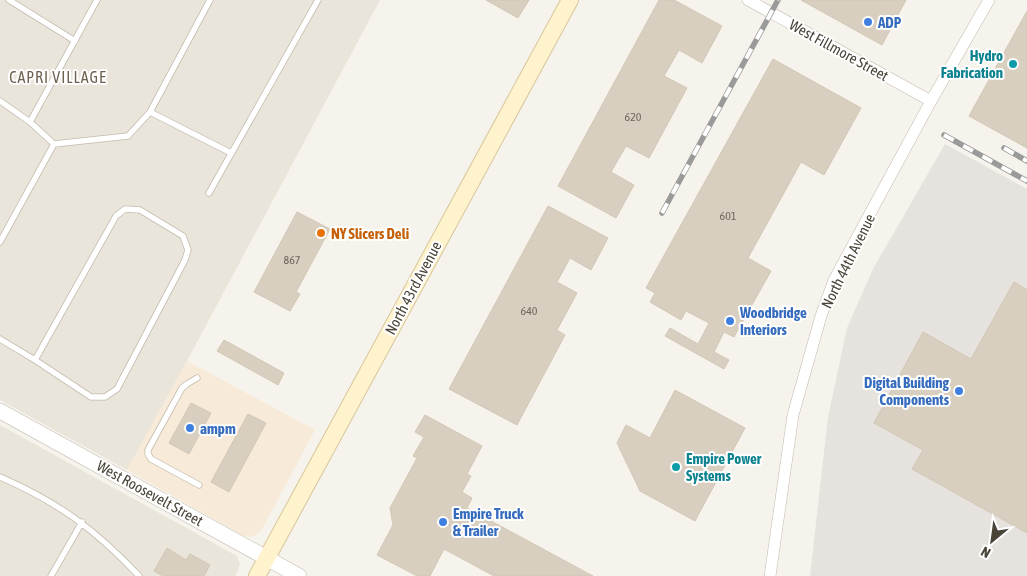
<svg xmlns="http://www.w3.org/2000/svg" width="1027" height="576" viewBox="0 0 1027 576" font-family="'Asap Condensed',sans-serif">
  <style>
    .residential { fill: #eae5da }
    .commercial { fill: #f7ead8 }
    .industrial { fill: #e6e2dd }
    .building { fill: #d8cfc1; stroke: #d3c7b4 }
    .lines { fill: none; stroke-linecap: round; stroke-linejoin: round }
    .service-casing { stroke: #c2bbae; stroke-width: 7 }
    .minor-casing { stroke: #c2bbae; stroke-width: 12 }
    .tertiary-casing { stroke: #c2bbae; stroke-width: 16 }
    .secondary-casing { stroke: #d6c79b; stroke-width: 18 }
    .service { stroke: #fff; stroke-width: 5.5 }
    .minor { stroke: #fff; stroke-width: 11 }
    .tertiary { stroke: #fff; stroke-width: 15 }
    .secondary { stroke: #fff3cd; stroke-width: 16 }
    .rail-casing { stroke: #9a9a9a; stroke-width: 5.5 }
    .rail { stroke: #fff; stroke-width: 4; stroke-dasharray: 11; stroke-linecap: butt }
    .shop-dot { fill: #3f7fe0; stroke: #fff; stroke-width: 2 }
    .culture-dot { fill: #0f9aa8; stroke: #fff; stroke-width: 2 }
    .food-dot { fill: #e8710a; stroke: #fff; stroke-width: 2 }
    .labels { text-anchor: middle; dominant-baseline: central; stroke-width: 4; stroke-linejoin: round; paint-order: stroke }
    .number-label { font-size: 12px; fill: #6e675b }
    .shop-label { font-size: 15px; font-weight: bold; fill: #366cbe; stroke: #fff; text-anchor: start }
    .street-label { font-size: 15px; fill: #4b4439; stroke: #fff }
    .culture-label { font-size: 15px; font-weight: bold; fill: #0d838f; stroke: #fff; text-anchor: end }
    .food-label { font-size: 15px; font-weight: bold; fill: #c56008; stroke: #fff; text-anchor: start }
    .neighbourhood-label { font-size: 16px; letter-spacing: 1px; fill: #6e6250; stroke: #fff }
  </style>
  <rect width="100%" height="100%" fill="#f6f3ec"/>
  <path class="residential" d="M0 0H380L187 361 127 470 0 400Z
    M0 425 237 556 240 565 235 576H0Z"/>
  <path class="commercial" d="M187 361 315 430 261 531 256 535 250 537 244 536 127 470Z"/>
  <path class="industrial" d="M945 144 1027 189V576H810L828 417 847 328 873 269Z"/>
  <path class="building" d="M486 0H529L518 18Z
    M659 0H674L722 26 702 63 679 50 664 76 687 88 649 158 626 146 611 172 634 185 616 218 558 186Z
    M801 0H906L882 45Z
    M1027 11V148L969 116Z
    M773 59 861 108 824 175 801 162 748 258 771 271 734 337 724 332 714 352 729 360 724 369 665 336 670 328 698 344 709 323 686 311 681 320 650 302 655 293 646 288Z
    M548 206 608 238 591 270 570 258 557 282 577 293 557 330 565 335 517 425 449 389Z
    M297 212 330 229 296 292 300 294 290 311 254 292Z
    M1014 282 1027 290V533L912 469 923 450 874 423 923 332 971 359Z
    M224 340 284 373 278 385 217 351Z
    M675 390 745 428 695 521 640 491 617 443 626 425 650 438Z
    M191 403 211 413 189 454 169 443Z
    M248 414 266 423 229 492 211 482Z
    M425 415 482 446 467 474 471 476 462 492 472 498 467 508 593 576H494L444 549 430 576H417L377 555 393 525 390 508 417 458 413 456 424 437 415 432Z
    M167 548 186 560 190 554 210 565 204 576H163L154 571Z"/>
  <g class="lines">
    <defs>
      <path id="service" d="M9 0 75 41
        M0 101 30 122 54 144
        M150 112 231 153
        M30 122 97 0
        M209 193 318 0
        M125 209 140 210 183 236 188 250 185 260 117 389 105 397H91L35 360 116 216Z
        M0 242 54 144 128 136 150 112 210 0
        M0 339 35 360
        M197 378 187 384 182 388 148 450V454L151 459 199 485
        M0 477C58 502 96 530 139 576
        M51 576 82 522"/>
      <path id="minor" d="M748 0 931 101
        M770 576 793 415 821 316 834 280 931 101 989 0"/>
      <path id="tertiary" d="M0 411 299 576"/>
      <path id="secondary" d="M257 576 570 0"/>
    </defs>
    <use href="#service" class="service-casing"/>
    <use href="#minor" class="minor-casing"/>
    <use href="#tertiary" class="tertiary-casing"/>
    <use href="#secondary" class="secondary-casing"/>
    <use href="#service" class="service"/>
    <use href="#minor" class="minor"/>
    <use href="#tertiary" class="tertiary"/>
    <use href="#secondary" class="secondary"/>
    <defs>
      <path id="rail" d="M944 135 1027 181
        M1004 148 1027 161
        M662 213 778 0"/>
    </defs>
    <use href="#rail" class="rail-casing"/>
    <use href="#rail" class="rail"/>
  </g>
  <g class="shop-dot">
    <circle cx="868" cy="22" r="5"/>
    <circle cx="730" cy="321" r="5"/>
    <circle cx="959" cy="391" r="5"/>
    <circle cx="190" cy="428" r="5"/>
    <circle cx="443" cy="522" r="5"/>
  </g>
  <g class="culture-dot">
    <circle cx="1013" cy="64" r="5"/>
    <circle cx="676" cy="467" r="5"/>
  </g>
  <circle class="food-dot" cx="321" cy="233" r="5"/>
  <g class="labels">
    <g class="number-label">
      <text x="633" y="117">620</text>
      <text x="728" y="216">601</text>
      <text x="292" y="260">867</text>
      <text x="529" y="311">640</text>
    </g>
    <g class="shop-label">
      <text x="878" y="22">ADP</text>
      <text x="740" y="312">Woodbridge<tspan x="740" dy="17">Interiors</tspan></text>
      <text x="949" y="382" text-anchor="end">Digital Building<tspan x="949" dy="17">Components</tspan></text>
      <text x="200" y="428">ampm</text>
      <text x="453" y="513">Empire Truck<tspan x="453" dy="17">&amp; Trailer</tspan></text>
    </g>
    <g class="street-label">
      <text transform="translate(839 50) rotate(29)">West Fillmore Street</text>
      <text transform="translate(848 261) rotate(-64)">North 44th Avenue</text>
      <text transform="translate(413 288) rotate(-62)">North 43rd Avenue</text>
      <text transform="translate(150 493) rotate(29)">West Roosevelt Street</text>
    </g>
    <g class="culture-label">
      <text x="1003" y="55">Hydro<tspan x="1003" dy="17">Fabrication</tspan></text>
      <text x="686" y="458" text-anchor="start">Empire Power<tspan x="686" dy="17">Systems</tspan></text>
    </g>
    <g class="food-label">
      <text x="331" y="233">NY Slicers Deli</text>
    </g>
    <g class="neighbourhood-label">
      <text x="58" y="77">CAPRI VILLAGE</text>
    </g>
  </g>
  <g transform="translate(992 541) rotate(209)" stroke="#ffffff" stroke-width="4" paint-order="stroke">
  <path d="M0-4L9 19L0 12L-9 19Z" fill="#4b4439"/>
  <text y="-8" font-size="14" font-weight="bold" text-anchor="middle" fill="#4b4439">N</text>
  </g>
</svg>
